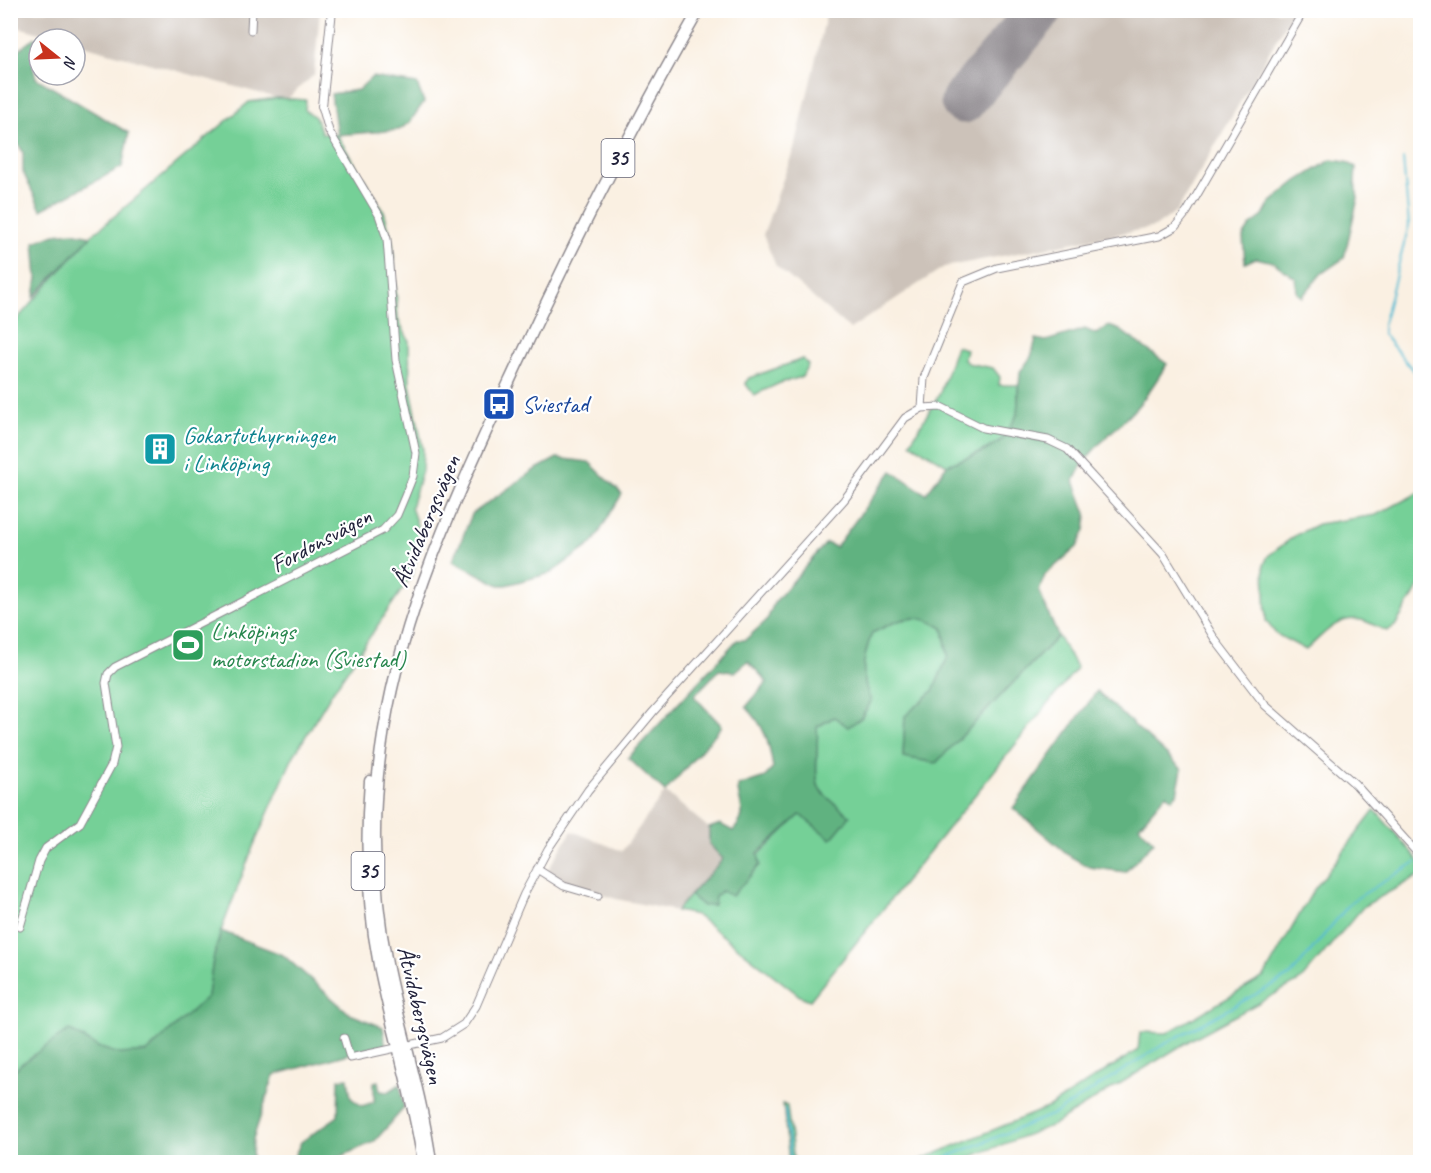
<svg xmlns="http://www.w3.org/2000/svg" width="1431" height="1173" viewBox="0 0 1431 1173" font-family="Caveat,sans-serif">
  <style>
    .industrial { fill: #ccc2b9 }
    .green { fill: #75d097; stroke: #4c7969; stroke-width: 1.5 }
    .forest { fill: #60b280; stroke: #416a5e; stroke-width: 1.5 }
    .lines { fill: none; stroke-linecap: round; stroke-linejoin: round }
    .stream { stroke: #56bcd3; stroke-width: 2 }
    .runway { stroke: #8e898e; stroke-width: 45 }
    .minor-casing { stroke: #8e898e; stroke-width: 9 }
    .tertiary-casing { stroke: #8e898e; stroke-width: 10 }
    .primary-casing { stroke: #8e898e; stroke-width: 13 }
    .minor { stroke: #fff; stroke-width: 7 }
    .tertiary { stroke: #fff; stroke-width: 8 }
    .primary { stroke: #fff; stroke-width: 10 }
    .labels { text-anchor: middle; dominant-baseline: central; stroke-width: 4.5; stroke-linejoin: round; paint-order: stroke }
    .shield { fill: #fff; stroke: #646476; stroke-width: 1.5 }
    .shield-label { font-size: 22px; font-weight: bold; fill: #22223b }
    .transit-label { font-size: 24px; fill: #164399; stroke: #fff; text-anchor: start }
    .culture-label { font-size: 24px; fill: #0d838f; stroke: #fff; text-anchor: start }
    .street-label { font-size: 24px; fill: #22223b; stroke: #fff }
    .leisure-label { font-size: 24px; fill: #27864d; stroke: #fff; text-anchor: start }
  </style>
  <rect width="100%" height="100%" fill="#fff"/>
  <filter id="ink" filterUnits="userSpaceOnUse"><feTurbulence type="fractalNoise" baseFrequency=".0167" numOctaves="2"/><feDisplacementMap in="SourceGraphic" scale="12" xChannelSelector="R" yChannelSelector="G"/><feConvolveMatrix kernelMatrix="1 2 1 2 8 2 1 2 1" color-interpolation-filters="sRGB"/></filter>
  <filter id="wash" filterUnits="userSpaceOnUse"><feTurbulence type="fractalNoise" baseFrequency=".008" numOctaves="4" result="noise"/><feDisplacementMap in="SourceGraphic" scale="24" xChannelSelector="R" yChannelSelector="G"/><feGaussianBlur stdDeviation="1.35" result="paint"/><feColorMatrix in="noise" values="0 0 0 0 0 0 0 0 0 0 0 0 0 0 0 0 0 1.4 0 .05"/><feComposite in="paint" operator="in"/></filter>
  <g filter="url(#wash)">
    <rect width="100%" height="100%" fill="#faf0e2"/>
    <path class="industrial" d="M10 11H320L314 75 287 99 277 98 75 43V39H61L11 25Z
      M827 11V10L1293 11 1177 211 1155 227 944 267 850 329 776 266 763 235 796 143Z
      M665 792 709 828V844L723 859 676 911 616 899 567 882 547 871 572 831 622 851Z"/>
    <path class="green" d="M277 98 306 100 305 110 315 117 322 133 337 135 384 211 393 244 398 319 409 341 410 384 423 449 422 471 411 507 422 540 412 575 333 691 293 757 253 847 221 931 213 960 208 996 101 1123 11 1120V326L91 236 249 102Z
      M956 346 966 349 964 359 967 363 993 368 1000 377 999 385H1018C1017 394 1019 405 1017 414 1010 446 973 455 947 465L910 443 940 393Z
      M803 359 808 365 802 377 780 383 754 395 745 383 749 378Z
      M1420 492V585L1395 626 1387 631C1378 628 1370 622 1361 620 1337 615 1322 636 1306 650L1276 634 1266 621 1264 565 1268 556 1296 535 1318 524 1376 515Z
      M925 617 943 628 948 656 933 691 905 716 903 757 936 763 1058 636 1077 668 810 1000 800 996 696 915 676 911 690 895 703 906 715 897 801 814 831 839 849 816C840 808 827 799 820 789 813 778 819 743 817 727L834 717 861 718 871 702C860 675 862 660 872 633L900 620Z
      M1375 810 1420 862V875L1364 906 1301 980 1192 1039 1053 1125 957 1162H915L1049 1107 1138 1050 1140 1032 1167 1033 1264 977 1313 891Z
      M783 1104 787 1106 794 1162H789Z"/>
    <path class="forest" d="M34 38 43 39H39V54L35 57 33 67 36 78 129 133 122 167 41 210 23 172V152L11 132V56Z
      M372 77 417 84 424 102 410 122 399 130 337 135 331 94 358 90Z
      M1331 160 1346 162 1356 167 1355 183 1358 198 1344 258 1321 274 1302 297 1297 293 1296 279 1273 262 1256 258 1245 263 1243 237 1251 225 1263 216 1270 203 1297 181Z
      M72 232 91 236 34 297 37 278 34 242 55 234Z
      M1109 326 1120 330 1167 364C1157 379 1147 397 1134 410 1114 432 1085 452 1074 481L1087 516 1085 530 1077 547 1045 575 1039 591 1058 636 936 763 903 757 905 716 933 691 948 656 943 628C913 610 901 619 872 633 862 660 860 675 871 701L861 718 848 727 834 717 817 727C819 743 813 779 820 790 828 799 841 808 850 816L831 839 800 815 758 853 760 865 732 896 721 891 715 897 714 905 703 906 690 895 723 859 709 844V828L720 824 733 831C750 812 738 807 738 786L765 777 773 768C769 742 765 726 746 707L767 682 748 661 735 672 719 670 694 696 722 726 665 792 628 758 737 640H745L767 620 774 603 826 543 836 547 892 471 926 494 947 465 985 451 1003 439 1017 415 1020 372 1031 357 1036 339 1046 341 1085 329 1096 334Z
      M557 458 589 462 622 494 593 543 551 573 506 585H499L453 561 472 514 533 471Z
      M1097 691 1182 769 1177 794 1172 799 1166 794 1139 826 1154 842 1125 872 1089 867 1071 857 1013 808Z
      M221 931 283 955 350 1014 383 1027 386 1048 363 1050 274 1075 253 1139 252 1157 257 1162H11L10 1075 21 1064 69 1030 98 1047 119 1054 147 1052 208 996 213 960Z
      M348 1078 351 1098 362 1106 374 1102V1082L378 1081 380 1091 388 1092 400 1084 404 1108 374 1142 328 1162H292L301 1142 338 1116 339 1079Z"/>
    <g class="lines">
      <path class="stream" d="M1403 159 1409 225 1383 324V334L1420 379
        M785 1109 791 1162
        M935 1162 1056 1113 1161 1046 1291 975 1352 901 1416 862"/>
      <path class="runway" d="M963 101 1040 10"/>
    </g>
  </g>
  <g filter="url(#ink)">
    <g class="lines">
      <defs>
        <path id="minor" d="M251 30 252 10
          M922 408 924 378 963 282 997 268 1159 236 1175 227 1187 212 1304 10
          M537 869 564 886 598 896
          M20 927 39 861 46 848 80 823 112 764 116 747 106 683 108 674 115 667 383 530 397 515 405 496 413 476 416 453 396 360 387 239 379 215 329 131 322 106
          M344 1038 350 1058 442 1038 464 1024 476 1006 524 894 548 849 588 790 653 712 844 500 905 418 922 408 941 407 983 428 1048 440 1067 449 1163 554 1216 641 1265 705 1355 784 1420 856"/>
        <path id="tertiary" d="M322 106 332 10"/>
        <path id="primary" d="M370 781C365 843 367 904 379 965 392 1031 413 1095 423 1162
          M431 1162C422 1095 400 1030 387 964 379 924 375 882 375 841 373 669 445 520 516 367 572 246 632 127 699 10"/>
      </defs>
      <use href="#minor" class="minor-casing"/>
      <use href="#tertiary" class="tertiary-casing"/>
      <use href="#primary" class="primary-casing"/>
      <use href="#minor" class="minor"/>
      <use href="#tertiary" class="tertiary"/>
      <use href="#primary" class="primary"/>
    </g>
  </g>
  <defs>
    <symbol id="bus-square" viewBox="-11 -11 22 22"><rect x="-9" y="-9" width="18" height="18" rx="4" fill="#1a4fb4" stroke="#fff"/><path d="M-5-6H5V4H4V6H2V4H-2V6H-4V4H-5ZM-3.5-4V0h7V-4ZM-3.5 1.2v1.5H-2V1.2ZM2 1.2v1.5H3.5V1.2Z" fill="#fff"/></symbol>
    <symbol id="building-square" viewBox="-11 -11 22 22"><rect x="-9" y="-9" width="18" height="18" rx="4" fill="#0f9aa8" stroke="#fff"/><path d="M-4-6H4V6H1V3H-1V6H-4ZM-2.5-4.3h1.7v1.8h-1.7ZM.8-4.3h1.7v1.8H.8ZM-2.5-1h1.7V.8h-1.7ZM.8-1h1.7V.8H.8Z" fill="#fff"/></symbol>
    <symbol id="stadium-square" viewBox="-11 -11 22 22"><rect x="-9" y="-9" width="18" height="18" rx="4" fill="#2e9e5b" stroke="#fff"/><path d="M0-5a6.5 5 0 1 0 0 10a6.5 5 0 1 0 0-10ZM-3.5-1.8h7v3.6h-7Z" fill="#fff"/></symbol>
  </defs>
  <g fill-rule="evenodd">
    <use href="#bus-square" x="480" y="385" width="38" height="38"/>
    <use href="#building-square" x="141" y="430" width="38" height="38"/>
    <use href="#stadium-square" x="169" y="626" width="38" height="38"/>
  </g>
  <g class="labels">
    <g class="shield">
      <rect x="601.5" y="139" width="33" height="38" rx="4.5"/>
      <rect x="351.5" y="852" width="33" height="38" rx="4.5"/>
    </g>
    <g class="shield-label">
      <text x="618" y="158">35</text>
      <text x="368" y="871">35</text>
    </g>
    <g class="transit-label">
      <text x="522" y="404">Sviestad</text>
    </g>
    <g class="culture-label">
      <text x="183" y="435">Gokartuthyrningen<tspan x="183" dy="28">i Linköping</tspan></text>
    </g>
    <g class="street-label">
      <text transform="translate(426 521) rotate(-67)">Åtvidabergsvägen</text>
      <text transform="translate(321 540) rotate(-28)">Fordonsvägen</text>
      <text transform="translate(421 1015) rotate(77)">Åtvidabergsvägen</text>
    </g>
    <g class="leisure-label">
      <text x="211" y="631">Linköpings<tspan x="211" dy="28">motorstadion (Sviestad)</tspan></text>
    </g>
  </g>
  <rect width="1431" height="1173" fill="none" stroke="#fff" stroke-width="36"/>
  <g transform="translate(57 57) rotate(108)"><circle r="28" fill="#ffffff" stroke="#a7a7b1" stroke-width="1.5"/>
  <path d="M0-4.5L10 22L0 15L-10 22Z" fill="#c8321e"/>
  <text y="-9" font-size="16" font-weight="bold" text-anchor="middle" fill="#22223b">N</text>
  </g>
</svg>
